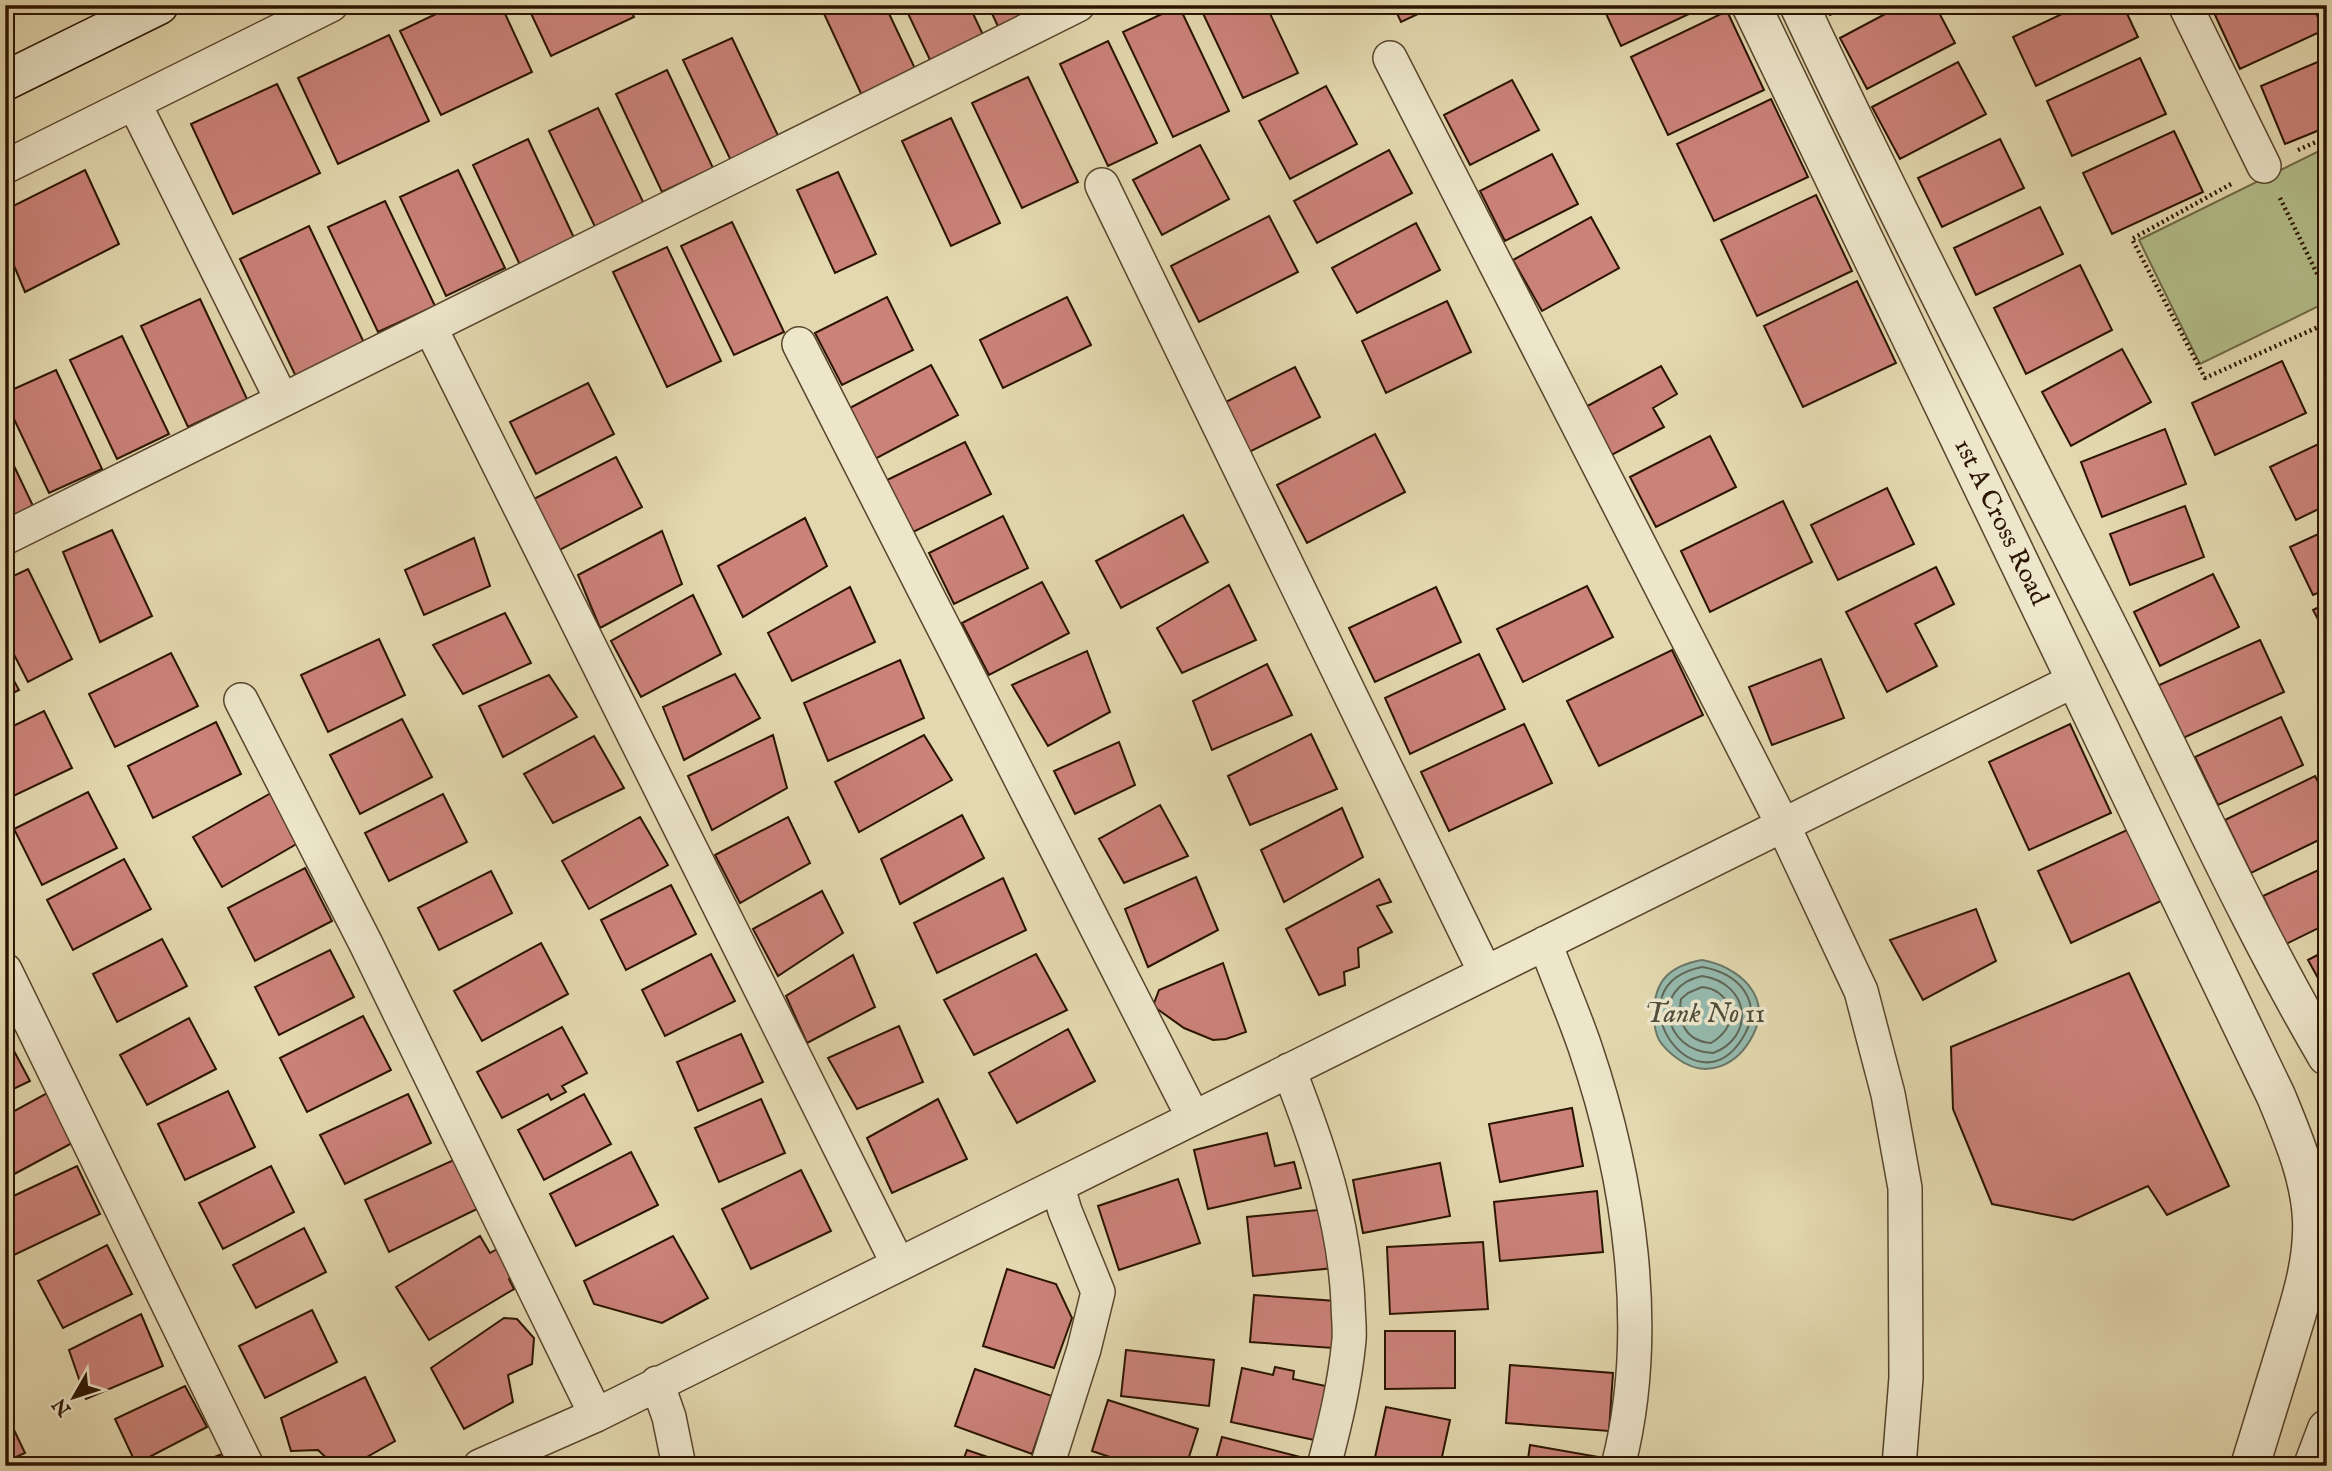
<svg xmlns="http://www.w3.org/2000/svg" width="2332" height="1471" viewBox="0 0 2332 1471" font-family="'IM FELL English',serif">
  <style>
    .green { fill: #b3bf8b; stroke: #6f6a46; stroke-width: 2 }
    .water { fill: #95b9ad; stroke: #6b7768; stroke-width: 2 }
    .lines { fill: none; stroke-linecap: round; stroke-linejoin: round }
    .shore { stroke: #606656; stroke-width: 2 }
    .building { fill: #cb8279; stroke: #2b1400; stroke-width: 2 }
    .minor-casing { stroke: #59452c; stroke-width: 36 }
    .tertiary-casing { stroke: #59452c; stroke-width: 41 }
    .secondary-casing { stroke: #2b1400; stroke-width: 41 }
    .path { stroke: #2b1400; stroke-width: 4.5; stroke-dasharray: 2 3.5; stroke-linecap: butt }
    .minor { stroke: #ede6cb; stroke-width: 33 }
    .tertiary { stroke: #ede6cb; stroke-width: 38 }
    .secondary { stroke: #ede6cb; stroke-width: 38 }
    .labels { text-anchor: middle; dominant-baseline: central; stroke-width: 7; stroke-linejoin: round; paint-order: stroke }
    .street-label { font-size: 26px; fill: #2b1400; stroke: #ede6cb }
    .water-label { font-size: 28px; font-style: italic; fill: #504e3d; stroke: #ede6cb }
  </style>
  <rect width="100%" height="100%" fill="#e3d8af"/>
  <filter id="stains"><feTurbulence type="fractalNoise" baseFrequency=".00286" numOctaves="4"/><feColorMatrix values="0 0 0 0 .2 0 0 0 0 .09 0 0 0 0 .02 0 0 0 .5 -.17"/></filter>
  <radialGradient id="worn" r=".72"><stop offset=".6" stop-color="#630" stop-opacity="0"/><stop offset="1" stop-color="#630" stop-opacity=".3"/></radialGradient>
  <path class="green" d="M2327 147V302L2200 364 2139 240Z"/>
  <path class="water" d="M1702 960C1738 966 1773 996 1753 1035 1738 1065 1707 1080 1678 1059 1671 1054 1664 1048 1659 1040 1655 1032 1654 1023 1654 1014 1654 980 1670 966 1702 960Z"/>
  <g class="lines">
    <path class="shore" d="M1702 967C1740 973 1765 1003 1742 1039 1694 1114 1608 986 1702 967Z
      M1702 976C1751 983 1755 1038 1713 1053 1663 1051 1650 987 1702 976Z
      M1702 987C1716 988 1725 996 1731 1009 1733 1024 1723 1036 1711 1043 1686 1041 1677 1022 1681 999L1688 993Z"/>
  </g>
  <path class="building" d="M455 5H501L532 72 441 115 400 31Z
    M527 5H629L634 17 551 56Z
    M820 5H885L918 75 864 100Z
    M904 5H969L984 37 931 62Z
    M988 5H1054L1002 35Z
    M1199 5H1266L1298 73 1243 98Z
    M1393 5H1437L1401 22Z
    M1602 5H1708L1621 46Z
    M1825 5H1851L1830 15Z
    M1902 5H1935L1955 43 1867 89 1840 38Z
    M2010 5H2033L2014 14Z
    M2081 5H2123L2138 37 2036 86 2013 37Z
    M2237 5H2312L2324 30 2240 69 2215 15Z
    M1179 6 1229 111 1173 137 1123 32Z
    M1727 11 1764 90 1668 135 1631 57Z
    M389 35 429 121 338 164 298 78Z
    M732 38 781 142 733 165 683 60Z
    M1108 41 1157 143 1108 166 1060 64Z
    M2140 58 2166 114 2072 156 2047 101Z
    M2327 58V127L2285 144 2261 86Z
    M1958 62 1986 114 1900 159 1872 107Z
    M667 70 713 168 662 192 616 94Z
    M1028 77 1078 182 1022 208 972 103Z
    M1512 80 1539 130 1470 165 1444 115Z
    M277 84 320 173 233 214 191 124Z
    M1326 86 1357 144 1290 179 1259 121Z
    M1771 99 1808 177 1714 221 1677 144Z
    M598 108 646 208 597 231 549 131Z
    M951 118 1000 223 951 246 902 141Z
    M2174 131 2203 192 2112 234 2083 173Z
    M528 139 575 240 520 265 473 165Z
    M2000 139 2024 188 1942 227 1918 178Z
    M1200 145 1229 199 1162 235 1133 180Z
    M1389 150 1412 193 1317 243 1294 201Z
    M1552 154 1578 204 1505 241 1480 191Z
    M85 170 119 244 25 292 5 244V210Z
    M458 170 505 268 446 296 400 197Z
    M838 172 876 254 835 273 797 190Z
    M1816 195 1852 271 1757 316 1721 240Z
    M385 201 435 306 378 332 328 227Z
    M2040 207 2063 254 1976 295 1954 248Z
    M1269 216 1298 272 1199 322 1171 266Z
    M1591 217 1619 268 1542 311 1513 260Z
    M732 222 784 332 734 355 681 246Z
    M1416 223 1440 270 1357 313 1332 268Z
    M309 226 367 349 298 381 240 259Z
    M667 247 721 361 667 387 613 272Z
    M2080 265 2112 330 2026 374 1994 308Z
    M1857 281 1896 363 1803 407 1764 326Z
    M887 297 913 350 842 385 815 333Z
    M1067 297 1091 345 1003 388 980 340Z
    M200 299 247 399 188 427 141 326Z
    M1447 301 1471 352 1386 393 1362 341Z
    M122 336 169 434 117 459 70 360Z
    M2122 349 2151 402 2071 446 2042 392Z
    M2282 361 2306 413 2215 455 2192 403Z
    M931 365 958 415 875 459 848 409Z
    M1661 366 1677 394 1653 408 1664 427 1606 458 1580 410Z
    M1295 367 1320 417 1237 458 1212 409Z
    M56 370 102 469 49 493 5 400V393Z
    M588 383 614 434 536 474 510 422Z
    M2165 429 2186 484 2102 517 2081 462Z
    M1375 434 1405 492 1307 543 1277 485Z
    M1710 436 1736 487 1656 527 1630 477Z
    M2327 440V505L2296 520 2270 467Z
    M965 442 991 494 909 534 883 482Z
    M5 447 34 508 5 522Z
    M616 457 642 507 552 554 526 503Z
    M1887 488 1914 544 1838 580 1811 525Z
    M1783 501 1812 562 1710 612 1681 551Z
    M2185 506 2204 557 2130 585 2110 534Z
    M1183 515 1208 562 1121 608 1096 561Z
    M1003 516 1028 568 954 604 929 553Z
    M805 518 827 566 743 617 718 566Z
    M112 530 152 616 100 642 63 552Z
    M2327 530V589L2313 595 2290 547Z
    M662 531 682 584 600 628 578 575Z
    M474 538 490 586 424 615 405 570Z
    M1936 567 1954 604 1915 624 1937 666 1887 692 1846 612Z
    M28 569 72 659 28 682 5 637V580Z
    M2213 574 2239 627 2160 666 2134 612Z
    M1042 582 1069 633 989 675 962 623Z
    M1229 585 1256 640 1182 673 1157 628Z
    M1587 586 1613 637 1523 682 1497 629Z
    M850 587 875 642 792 681 768 633Z
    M1436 587 1461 642 1375 682 1349 628Z
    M693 595 721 654 641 697 611 641Z
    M2327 603V636L2313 610Z
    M505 613 531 663 463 694 433 645Z
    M379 639 405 695 328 732 301 675Z
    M2260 640 2284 692 2181 739 2157 686Z
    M1672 650 1703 715 1599 766 1567 701Z
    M1087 651 1110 712 1048 746 1012 685Z
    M171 653 198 706 115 747 89 694Z
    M1479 654 1505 709 1410 754 1385 698Z
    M1821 659 1844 718 1772 745 1749 687Z
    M900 660 924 718 828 761 804 703Z
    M5 664 19 690 5 697Z
    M1267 664 1292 715 1212 750 1193 701Z
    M735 674 760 718 684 760 663 707Z
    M549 675 577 717 503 757 479 706Z
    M44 711 72 768 5 800V730Z
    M2281 717 2303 765 2218 805 2195 757Z
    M402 719 432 777 360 814 330 755Z
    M216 722 241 774 153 818 128 766Z
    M1524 724 1552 783 1449 831 1421 772Z
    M2070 724 2111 813 2029 850 1989 762Z
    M1311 734 1337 789 1250 825 1228 776Z
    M773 735 787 788 712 830 688 776Z
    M924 735 952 780 859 832 835 782Z
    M594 736 624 788 553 823 524 774Z
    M1119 742 1135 785 1075 814 1054 771Z
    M2315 776 2327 799V836L2251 873 2225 820Z
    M88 792 117 848 42 885 14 829Z
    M271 793 300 842 222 887 193 837Z
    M443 794 467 842 389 881 365 833Z
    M1160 805 1188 856 1124 883 1099 839Z
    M1342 808 1363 857 1284 902 1261 850Z
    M962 815 984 858 900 904 881 859Z
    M640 817 668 865 589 909 562 861Z
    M788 817 810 863 740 903 715 855Z
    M2127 830 2161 901 2071 943 2038 871Z
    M124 859 151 909 73 950 47 900Z
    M2327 866V924L2286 944 2263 896Z
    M305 868 332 921 255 961 228 908Z
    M491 871 512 913 439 950 418 908Z
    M1196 877 1218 930 1148 967 1125 909Z
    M1003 878 1026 930 937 973 914 923Z
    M1379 879 1391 902 1377 906 1392 932 1358 948 1359 967 1344 972 1345 985 1319 995 1286 929Z
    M671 885 696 934 626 970 601 920Z
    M822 891 843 933 778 976 753 929Z
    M1976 909 1996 961 1923 1000 1890 940Z
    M162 939 187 986 117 1022 93 974Z
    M541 943 568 994 482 1041 454 991Z
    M330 950 354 997 279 1035 255 987Z
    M2327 950V987L2324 989 2308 960Z
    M711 954 735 1001 665 1036 642 990Z
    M1036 954 1067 1010 974 1055 944 1000Z
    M853 955 875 1007 807 1043 786 996Z
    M1223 963 1246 1032 1226 1039 1213 1040 1184 1028 1153 1006 1159 990Z
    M2129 973 2229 1186 2167 1215 2148 1186 2073 1220 1992 1204 1953 1109 1951 1047Z
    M363 1016 391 1070 307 1112 280 1058Z
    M189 1018 216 1069 147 1105 120 1055Z
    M899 1026 923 1082 857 1109 828 1058Z
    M562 1027 587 1073 562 1086 566 1092 551 1100 548 1094 502 1118 477 1072Z
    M1068 1029 1095 1081 1017 1123 989 1073Z
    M5 1034 30 1081 5 1093Z
    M741 1034 763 1082 698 1111 677 1062Z
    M228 1091 255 1147 185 1180 158 1124Z
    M49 1092 74 1142 5 1179V1116Z
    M408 1094 431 1143 345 1184 320 1135Z
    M584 1094 611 1144 544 1180 518 1130Z
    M761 1099 785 1153 719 1182 695 1128Z
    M938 1099 967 1159 892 1193 867 1138Z
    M1572 1108 1583 1166 1500 1182 1489 1124Z
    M1267 1133 1275 1166 1294 1162 1301 1188 1208 1209 1194 1150Z
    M631 1152 658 1205 576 1246 550 1194Z
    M456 1159 479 1208 389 1252 365 1200Z
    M1440 1163 1450 1216 1363 1233 1353 1180Z
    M77 1166 100 1214 12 1256 5 1242V1200Z
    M271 1166 294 1212 223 1249 199 1203Z
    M801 1170 831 1231 751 1269 722 1209Z
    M1178 1179 1200 1243 1119 1270 1098 1206Z
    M1597 1191 1603 1252 1500 1261 1494 1202Z
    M1328 1209 1334 1268 1253 1276 1247 1217Z
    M304 1228 326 1272 256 1308 233 1265Z
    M480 1236 490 1253 497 1249 514 1276 509 1279 514 1289 429 1340 396 1287Z
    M673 1236 708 1298 662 1323 594 1304 584 1281Z
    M1483 1242 1488 1309 1390 1314 1387 1247Z
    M107 1245 132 1294 63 1328 38 1281Z
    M1007 1269 1056 1284 1072 1318 1054 1368 983 1346Z
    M1254 1295 1336 1301 1333 1348 1250 1342Z
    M312 1310 337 1362 265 1398 239 1346Z
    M141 1314 163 1366 86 1399 69 1350Z
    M504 1318 517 1319 534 1338 532 1364 508 1375 513 1402 464 1429 431 1368Z
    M1385 1331H1455V1388L1385 1389Z
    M1126 1350 1214 1360 1209 1406 1121 1396Z
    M1510 1365 1613 1373 1609 1431 1506 1423Z
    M1275 1367 1294 1371 1293 1379 1330 1387 1319 1441 1231 1422 1242 1368 1273 1375Z
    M975 1369 1052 1396 1032 1454 955 1426Z
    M365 1377 395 1441 351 1466H335L318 1450 291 1451 281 1418Z
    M185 1386 207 1427 136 1464 115 1419Z
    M1108 1400 1198 1429 1186 1466H1137L1092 1451Z
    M1386 1407 1450 1420 1440 1466H1393L1374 1462Z
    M5 1411 25 1453 5 1462Z
    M1222 1437 1304 1458 1302 1466H1214Z
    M1530 1445 1610 1459 1609 1466H1527Z
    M967 1450 1014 1466H961Z
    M225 1453 230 1466H190Z"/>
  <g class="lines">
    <defs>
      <path id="minor" d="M2185 5 2264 166
        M1390 58 1783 825 1861 991 1888 1094 1905 1188 1906 1378 1899 1466
        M134 103 282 400
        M5 167 331 5
        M1102 185 1485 972
        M430 327 898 1264
        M799 344 1193 1117
        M5 538 1078 5
        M241 700 366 944 596 1415
        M1545 943C1558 978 1573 1012 1585 1047 1629 1176 1653 1332 1618 1466
        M5 970 247 1466
        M1289 1070C1319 1147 1344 1219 1348 1302 1348 1315 1350 1328 1349 1340 1345 1383 1335 1424 1324 1466
        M657 1383 669 1417 679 1466
        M480 1466 596 1415 2077 679
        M1047 1466 1084 1349 1098 1292 1065 1211 1058 1187"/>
      <path id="tertiary" d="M1751 5 2276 1096C2292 1135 2310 1176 2312 1219 2314 1264 2299 1306 2286 1349 2274 1388 2262 1427 2250 1466
        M1799 5C1901 223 2012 436 2120 651 2188 786 2250 925 2327 1056
        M2313 1466 2327 1429"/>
      <path id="secondary" d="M5 81 159 5"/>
    </defs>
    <use href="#minor" class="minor-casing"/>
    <use href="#tertiary" class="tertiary-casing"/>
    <use href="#secondary" class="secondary-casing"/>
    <path class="path" d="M2298 150 2327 137
      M2231 184 2132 239 2205 378 2327 323
      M2280 198 2327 294"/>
    <use href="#minor" class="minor"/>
    <use href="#tertiary" class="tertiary"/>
    <use href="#secondary" class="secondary"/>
  </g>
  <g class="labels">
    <g class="street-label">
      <text transform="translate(2001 522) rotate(64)">1st A Cross Road</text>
    </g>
    <g class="water-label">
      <text x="1705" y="1014">Tank No 11</text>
    </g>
  </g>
  <rect width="2332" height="1471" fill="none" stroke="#e3d8af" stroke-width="28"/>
  <rect x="7" y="7" width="2318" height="1457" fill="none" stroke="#2b1400" stroke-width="3.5"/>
  <rect x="14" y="14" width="2304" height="1443" fill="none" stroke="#2b1400" stroke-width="2"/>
  <g transform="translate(74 1397) rotate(231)" stroke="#ede6cb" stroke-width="5" paint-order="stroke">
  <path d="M0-5L12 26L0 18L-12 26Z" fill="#2b1400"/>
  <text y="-10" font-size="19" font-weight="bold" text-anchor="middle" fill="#2b1400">N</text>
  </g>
  <rect width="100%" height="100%" filter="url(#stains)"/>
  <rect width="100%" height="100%" fill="url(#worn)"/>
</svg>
